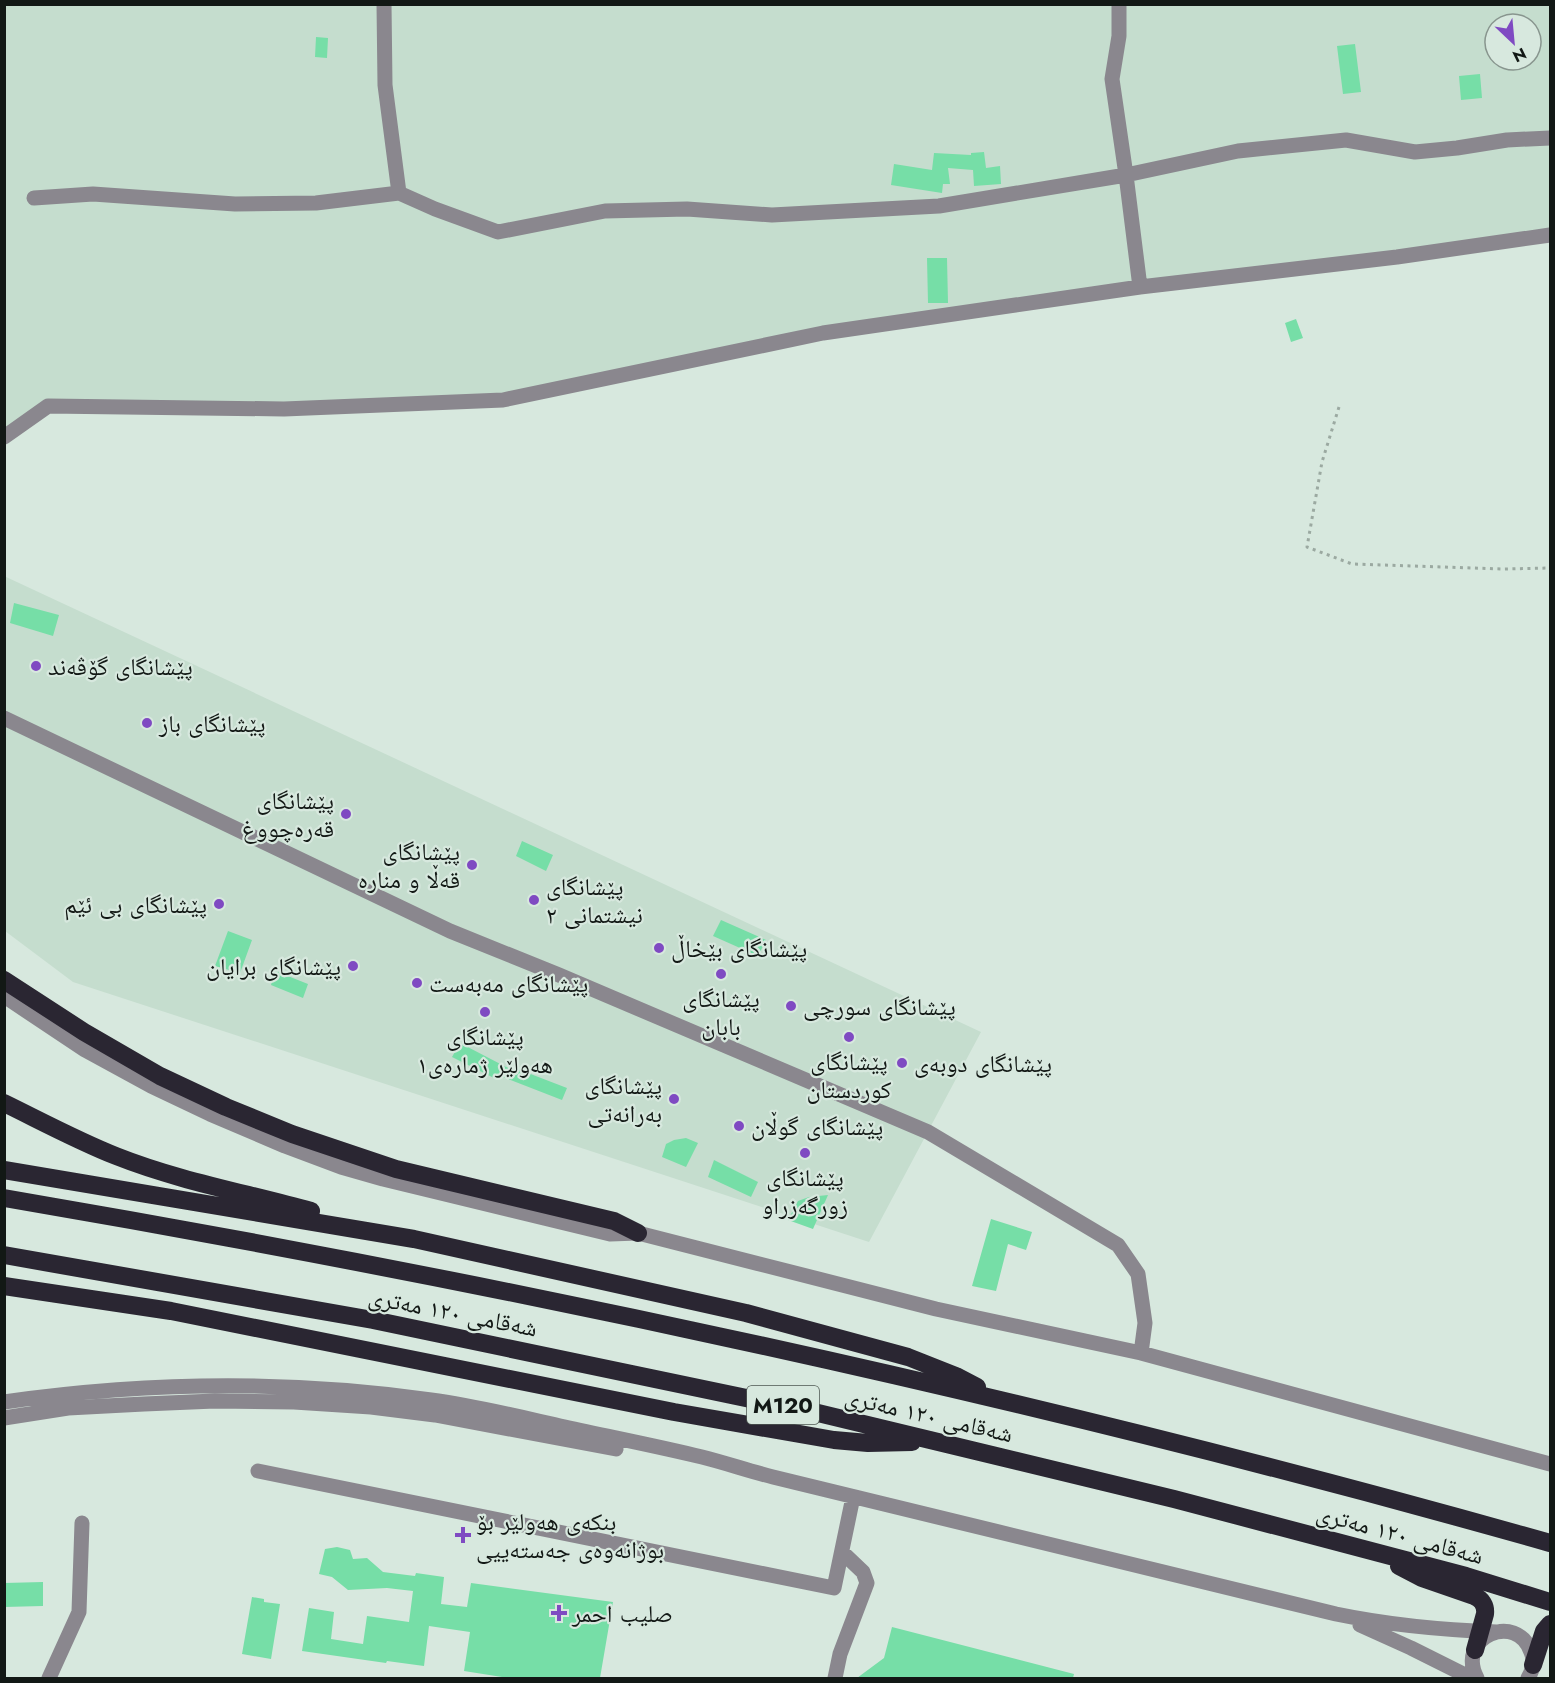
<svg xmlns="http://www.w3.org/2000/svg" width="1555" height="1683" viewBox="0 0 1555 1683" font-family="Jost,'Noto Naskh Arabic',sans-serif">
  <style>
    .built { fill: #c5ddce; fill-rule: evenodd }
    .building { fill: #76dea7 }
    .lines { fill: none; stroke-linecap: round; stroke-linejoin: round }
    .path { stroke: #9ba9a1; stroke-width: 3; stroke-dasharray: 3 4.5; stroke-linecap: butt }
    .minor { stroke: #8a878e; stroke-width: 15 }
    .highway { stroke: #2a2632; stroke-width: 18 }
    .poi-dot { fill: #7f4ac2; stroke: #d7e8de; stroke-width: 2 }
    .labels { text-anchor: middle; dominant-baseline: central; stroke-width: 4.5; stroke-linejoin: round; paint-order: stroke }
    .shield { fill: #d7e8de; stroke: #4d5651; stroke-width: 1.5 }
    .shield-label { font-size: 22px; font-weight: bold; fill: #121815 }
    .poi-label { font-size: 24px; fill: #121815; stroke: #d7e8de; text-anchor: start }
    .street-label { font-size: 24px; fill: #121815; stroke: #d7e8de }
  </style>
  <rect width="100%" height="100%" fill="#d7e8de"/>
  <path class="built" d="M5 5H1550V235L823 333 503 400 48 406 5 437ZM1495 24H1531V60H1495Z
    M4 576 981 1032 869 1242 73 982 5 931Z"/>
  <path class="building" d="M316 37 328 38 327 58 315 57Z
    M1355 44 1361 92 1343 94 1337 46Z
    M1480 74 1482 98 1461 100 1459 76Z
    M984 152 986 168 1000 166 1001 184 974 186 973 170 948 168 950 184H943L942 193 891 185 894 164 932 170 934 153 971 155V153Z
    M927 258H947L948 303H928Z
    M1296 319 1303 338 1291 342 1285 323Z
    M14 603 59 615 53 636 10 623Z
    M522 841 553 855 546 871 516 856Z
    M721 920 766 940 758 956 713 936Z
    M228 931 252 940 240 973 215 966Z
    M275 971 308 984 303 998 271 985Z
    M460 1043 514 1071 515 1068 567 1088 562 1100 498 1075 496 1079 452 1057Z
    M686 1138 698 1143 686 1167 662 1157 666 1144 674 1140Z
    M714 1160 758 1182 751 1197 708 1177Z
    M828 1195 813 1229 788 1220 798 1201 809 1197Z
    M991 1219 1032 1232 1026 1250 1008 1244 996 1291 972 1286Z
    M337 1547 350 1550 353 1559 367 1558 383 1572 415 1576 416 1573 444 1577 441 1604 467 1607 471 1583 613 1602 600 1678H502V1677L464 1671 470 1632 429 1626 424 1666 387 1661 386 1663 302 1651 309 1608 334 1612 331 1639 363 1644 367 1616 409 1622 413 1591 387 1588 348 1590 332 1577 319 1574 325 1549Z
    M43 1582V1606L4 1607V1583Z
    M252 1597 264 1599V1602L280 1604 271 1659 242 1654Z
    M892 1627 1074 1674 1073 1678H857L884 1658Z"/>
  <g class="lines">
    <path class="path" d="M1339 407 1322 462 1307 547 1352 564 1504 569 1550 568"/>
    <path class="minor" d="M384 4 385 85 399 193
      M1119 4V36L1112 79 1126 175 1140 287
      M34 198 93 194 235 204 316 203 399 193 435 209 498 232 605 211 687 209 772 215 939 206 1126 175 1238 151 1346 140 1415 152 1457 148 1507 140 1550 138
      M4 437 48 406 284 409 503 400 823 333 1140 287 1397 257 1550 235
      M4 718 450 931 559 975 928 1132 1118 1245 1138 1274 1145 1323 1141 1353
      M4 996 85 1050 151 1086 210 1114 285 1146 341 1167 383 1179 610 1234 638 1233 936 1309 1141 1353 1550 1464
      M4 1402C145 1382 290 1380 431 1400 476 1406 520 1417 565 1427 610 1437 657 1446 702 1457 726 1463 749 1471 773 1477L1336 1614C1389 1625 1442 1630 1497 1632
      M4 1418 68 1408 144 1404 215 1401 294 1402 371 1407 435 1415 616 1449
      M258 1471 834 1588 853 1497
      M1360 1625 1411 1648 1471 1678
      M49 1678 79 1612 82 1523
      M835 1678 840 1654 867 1583 863 1572 842 1552
      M1477 1678C1455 1637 1517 1611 1531 1652 1535 1661 1533 1670 1528 1678"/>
    <path class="highway" d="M4 980 84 1032 160 1076 226 1107 292 1134 396 1169 614 1221 638 1233
      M4 1103C41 1121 78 1141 116 1156 179 1181 246 1193 311 1211
      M4 1170 414 1239 746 1313 908 1357 956 1376 977 1387
      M4 1198C525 1287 1042 1399 1550 1543
      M4 1255 373 1320 818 1413 1174 1499 1466 1576 1550 1602
      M4 1286 171 1311 674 1412 834 1440 868 1443 912 1442
      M1399 1566 1422 1578 1474 1596C1482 1599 1486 1606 1485 1614L1475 1650
      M1533 1665 1544 1631 1550 1624"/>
  </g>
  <g class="poi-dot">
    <circle cx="36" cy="666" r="6"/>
    <circle cx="147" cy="723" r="6"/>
    <circle cx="346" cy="814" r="6"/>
    <circle cx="472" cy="865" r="6"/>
    <circle cx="534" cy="900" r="6"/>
    <circle cx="219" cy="904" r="6"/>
    <circle cx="659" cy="948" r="6"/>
    <circle cx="353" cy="966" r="6"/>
    <circle cx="721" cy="974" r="6"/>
    <circle cx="417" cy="983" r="6"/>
    <circle cx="791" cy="1006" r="6"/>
    <circle cx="485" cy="1012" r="6"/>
    <circle cx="849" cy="1037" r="6"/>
    <circle cx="902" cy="1063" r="6"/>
    <circle cx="674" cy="1099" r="6"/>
    <circle cx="739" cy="1126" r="6"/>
    <circle cx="805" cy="1153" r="6"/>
    <path d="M460 1526h6v6h6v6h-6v6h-6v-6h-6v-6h6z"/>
    <path d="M556 1604h6v6h6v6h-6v6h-6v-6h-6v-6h6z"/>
  </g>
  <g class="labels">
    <rect class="shield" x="747" y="1386" width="72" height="38" rx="4.5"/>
    <g class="shield-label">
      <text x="783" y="1405">M120</text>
    </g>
    <g class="poi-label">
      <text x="48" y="666">پێشانگای گۆڤەند</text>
      <text x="159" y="723">پێشانگای باز</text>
      <text x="334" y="800" text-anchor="end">پێشانگای<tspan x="334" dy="28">قەرەچووغ</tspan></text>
      <text x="460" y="851" text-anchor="end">پێشانگای<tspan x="460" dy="28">قەڵا و منارە</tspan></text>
      <text x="546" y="886">پێشانگای<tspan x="546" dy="28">نیشتمانی ٢</tspan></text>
      <text x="207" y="904" text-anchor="end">پێشانگای بی ئێم</text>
      <text x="671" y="948">پێشانگای بێخاڵ</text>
      <text x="341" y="966" text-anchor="end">پێشانگای برایان</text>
      <text x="429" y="983">پێشانگای مەبەست</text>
      <text x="721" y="998" text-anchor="middle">پێشانگای<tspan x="721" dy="28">بابان</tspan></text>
      <text x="803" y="1006">پێشانگای سورچی</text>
      <text x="485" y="1036" text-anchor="middle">پێشانگای<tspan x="485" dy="28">هەولێر ژمارەی١</tspan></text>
      <text x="849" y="1061" text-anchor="middle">پێشانگای<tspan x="849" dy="28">کوردستان</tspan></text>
      <text x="914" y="1063">پێشانگای دوبەی</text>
      <text x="662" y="1085" text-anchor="end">پێشانگای<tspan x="662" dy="28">بەرانەتی</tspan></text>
      <text x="751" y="1126">پێشانگای گوڵان</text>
      <text x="805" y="1177" text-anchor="middle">پێشانگای<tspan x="805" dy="28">زورگەزراو</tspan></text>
      <text x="476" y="1521">بنکەی هەولێر بۆ<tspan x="476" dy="28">بوژانەوەی جەستەییی</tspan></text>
      <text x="572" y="1613">صلیب احمر</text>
    </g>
    <g class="street-label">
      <text transform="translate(453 1312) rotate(11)">شەقامی ١٢٠ مەتری</text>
      <text transform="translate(929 1415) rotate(13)">شەقامی ١٢٠ مەتری</text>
      <text transform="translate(1400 1534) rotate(15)">شەقامی ١٢٠ مەتری</text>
    </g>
  </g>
  <rect width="1555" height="1683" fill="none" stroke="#121815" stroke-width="12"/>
  <g transform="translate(1513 42) rotate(154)"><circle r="28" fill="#d7e8de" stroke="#88958e" stroke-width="1.5"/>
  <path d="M0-4.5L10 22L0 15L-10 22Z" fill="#7f4ac2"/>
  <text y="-9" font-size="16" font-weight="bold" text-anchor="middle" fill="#121815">N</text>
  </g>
</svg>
